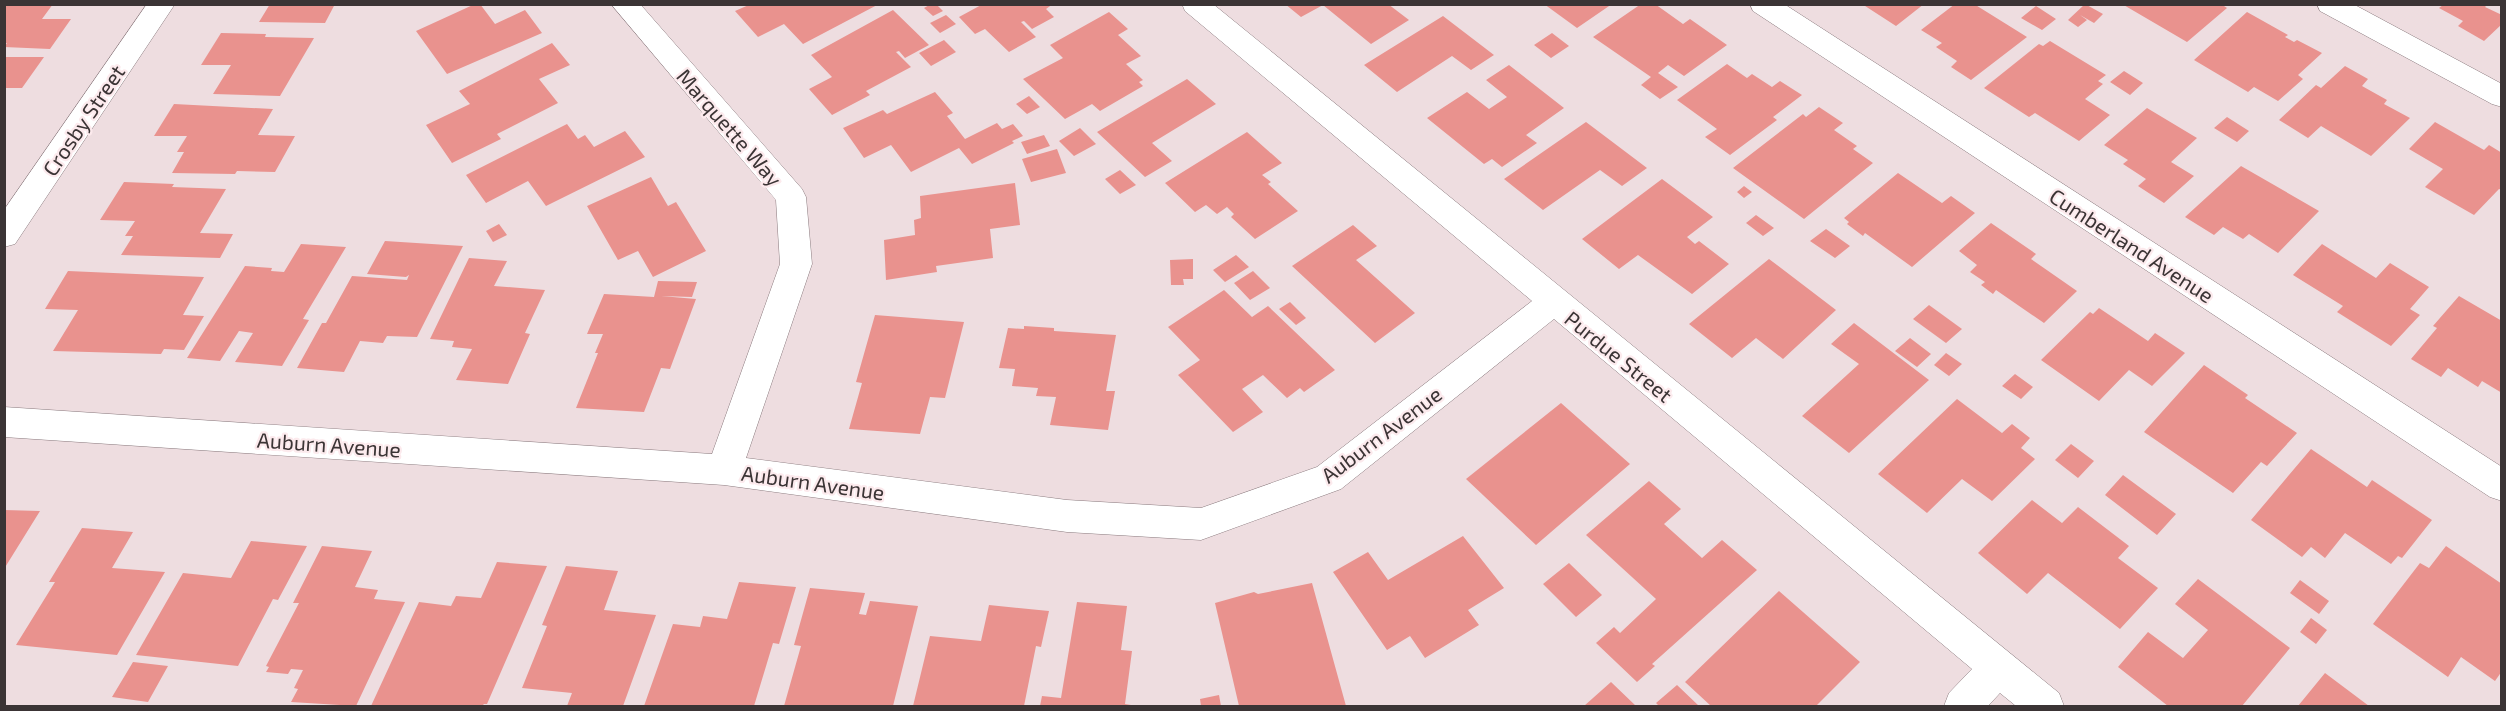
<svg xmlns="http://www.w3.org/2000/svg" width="2506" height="711" viewBox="0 0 2506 711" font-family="'Exo 2',sans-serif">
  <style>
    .building { fill: #e9928e }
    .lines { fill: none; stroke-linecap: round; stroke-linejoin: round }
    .minor-casing { stroke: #8a7a7e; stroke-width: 1 }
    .minor { fill: #fff; fill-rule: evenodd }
    .labels { text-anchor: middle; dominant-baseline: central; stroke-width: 4.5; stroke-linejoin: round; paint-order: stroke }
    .street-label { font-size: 21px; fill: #3b3435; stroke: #fceaed }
  </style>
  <rect width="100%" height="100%" fill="#eedde0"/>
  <path class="building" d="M5 4H53L42 19H71L50 49 4 47 7 43H5Z
    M270 4H335L325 23 259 22Z
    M475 4H480L495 24 525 10 542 33 447 74 416 31Z
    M879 4 803 44 784 24 758 37 735 11 751 4Z
    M931 4H936L943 11 933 16 924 8Z
    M983 4H1053L1046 9 1054 17 1032 29 1024 21 1021 22 1036 37 1009 52 985 29 975 34 959 17Z
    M1285 4H1388L1409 20 1371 44 1323 5 1301 17Z
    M1544 4H1612L1577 28Z
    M1641 4H1655L1683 24 1690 19 1727 45 1684 76 1668 65 1658 73 1678 87 1660 99 1641 85 1651 77 1593 37Z
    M1862 4H1924L1896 26Z
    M1955 4H1974L2027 37 1971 80 1951 67 1957 61 1936 47 1942 43 1921 30Z
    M2085 4 2103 14 2094 23 2080 15 2087 20 2078 27 2068 20Z
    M2122 4H2221L2227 8 2187 42Z
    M2443 5H2487L2485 7 2502 15V24L2484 41 2458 26 2463 21 2439 8Z
    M2036 6 2056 19 2042 30 2021 18Z
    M893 10 929 45 905 58 899 51 896 52 911 67 866 91 870 95 832 115 809 89 832 77 811 55Z
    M1109 12 1128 29 1118 35 1141 56 1126 64 1143 80 1139 82 1143 86 1100 111 1092 104 1065 119 1023 79 1063 58 1050 45Z
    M2247 12 2288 35 2285 37 2294 42 2297 40 2322 53 2298 75 2303 79 2278 101 2254 87 2248 92 2194 60Z
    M946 15 956 24 940 33 930 23Z
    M1443 16 1494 55 1471 70 1452 56 1397 92 1364 65Z
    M221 33 266 34 265 37 314 38 280 96 213 94 231 65H201Z
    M1552 33 1569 46 1551 58 1534 45Z
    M944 40 956 52 931 66 919 53Z
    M2050 41 2106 75 2098 81 2103 84 2085 99 2110 115 2079 141 2035 113 2029 117 1984 88 2039 44 2043 46Z
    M552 43 570 65 539 79 558 103 497 134 501 139 452 163 426 125 470 104 459 91Z
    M4 57H44L22 88H4Z
    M1727 64 1747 78 1752 74 1772 87 1780 81 1802 95 1773 117 1777 120 1730 155 1705 137 1717 129 1677 100Z
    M1509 65 1564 108 1526 135 1537 143 1502 167 1492 159 1484 164 1427 118 1467 92 1489 109 1507 97 1486 80Z
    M2345 66 2368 79 2362 86 2387 100 2384 104 2410 118 2371 156 2321 126 2308 138 2279 120 2316 85 2321 88Z
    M2124 71 2143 83 2130 95 2110 82Z
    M1187 79 1216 104 1152 143 1172 161 1145 177 1097 132Z
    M935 92 953 113 947 116 965 139 997 123 1002 129 1013 124 1023 136 1012 141 1014 143 972 164 959 148 911 172 891 145 864 158 843 128 883 110 887 114Z
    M1029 96 1040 107 1027 114 1016 104Z
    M174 104 273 109 258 135 295 136 275 172 237 171 235 174 172 173 184 152H177L187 136H154Z
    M1819 107 1843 123 1834 130 1857 146 1853 149 1873 163 1804 219 1733 168 1803 114 1806 117Z
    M2147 108 2197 138 2171 162 2194 176 2164 203 2138 186 2146 179 2123 164 2128 160 2104 145Z
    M2227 117 2249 131 2237 142 2214 128Z
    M1586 122 1647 168 1622 186 1600 170 1543 210 1504 179Z
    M2435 122 2484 150 2489 145 2502 153V190L2499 189 2474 215 2425 187 2443 169 2409 149Z
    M567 124 578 139 585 135 594 147 625 131 645 157 546 206 528 181 486 203 466 175Z
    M1080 128 1096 144 1074 156 1059 141Z
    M1247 132 1282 163 1262 175 1271 182 1268 184 1298 211 1255 239 1231 217 1234 214 1227 207 1217 214 1206 205 1195 212 1165 183Z
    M1044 135 1050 146 1027 154 1021 142Z
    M1057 149 1066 173 1031 182 1022 159Z
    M2241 166 2319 211 2278 253 2249 234 2243 239 2223 227 2214 235 2185 217Z
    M1120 170 1136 185 1120 194 1105 179Z
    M1898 173 1942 203 1951 196 1975 213 1912 267 1865 233 1863 236 1847 224 1849 222 1844 218Z
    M651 177 668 206 676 202 706 251 653 277 638 251 618 260 587 206Z
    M1662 179 1713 217 1687 237 1695 244 1699 241 1729 264 1692 294 1638 255 1619 269 1582 239Z
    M124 182 174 184 172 187 226 189 200 233 233 234 220 258 121 255 133 236H125L135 221 100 220Z
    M1015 183 1020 225 990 229 993 258 936 266 937 272 886 280 884 240 915 235 914 220 921 218 920 196Z
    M1744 186 1752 192 1744 198 1737 192Z
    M1756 215 1774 228 1763 236 1746 223Z
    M1991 223 2036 254 2031 259 2077 291 2044 323 1996 290 1993 294 1981 285 1985 282 1970 272 1977 265 1959 251Z
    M499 224 507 235 493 242 486 231Z
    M1353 225 1377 246 1356 260 1415 313 1375 343 1292 266Z
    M1826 229 1850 246 1835 258 1810 241Z
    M385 241 463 246 417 337 387 336 383 343 360 341 344 372 297 368 322 323H326L352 276 407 280 409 275 406 277 367 274Z
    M301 244 346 247 303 319 309 320 282 366 235 362 253 333 239 331 220 361 187 358 245 266 272 268 271 271 284 272Z
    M2322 244 2376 278 2390 263 2429 287 2410 309 2420 315 2391 346 2337 312 2343 306 2293 275Z
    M1236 255 1249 267 1225 282 1213 270Z
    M469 258 507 261 494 286 545 290 525 333 530 334 508 384 456 380 472 349 452 347 454 341 430 339Z
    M1193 259V279H1183L1184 285H1171L1170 260Z
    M1769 259 1836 310 1783 359 1756 338 1732 358 1689 324Z
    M68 271 204 277 183 315 204 316 184 350 164 349 161 354 53 351 78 310 45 309Z
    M1253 271 1270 288 1250 300 1234 283Z
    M658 281 697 282 692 297 661 296 696 299 670 369 661 368 644 412 576 408 598 353H595L603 334H587L604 294 654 297Z
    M1224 290 1252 317 1268 306 1335 370 1304 392 1300 388 1287 398 1263 375 1242 389 1263 412 1233 432 1178 375 1200 360 1168 327Z
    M2459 296 2502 321V393L2482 381 2478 387 2448 368 2441 377 2411 359 2437 328 2433 326Z
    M1290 302 1306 318 1296 325 1279 309Z
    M1929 305 1962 329 1946 343 1913 319Z
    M2099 308 2148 341 2155 333 2185 353 2152 386 2129 370 2099 401 2041 360 2090 312 2093 314Z
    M875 315 964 322 945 398 930 397 920 434 849 429 862 383 856 382Z
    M1854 323 1929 380 1849 453 1802 416 1859 364 1831 344Z
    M1024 326 1054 328V331L1116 335 1106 391H1115L1108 430 1050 425 1056 397 1036 396 1038 388 1012 386 1015 369 999 368 1008 328 1024 329Z
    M1910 338 1931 354 1917 367 1895 351Z
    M1946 353 1962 364 1949 376 1934 365Z
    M2204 365 2248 395 2245 398 2297 433 2267 466 2261 462 2233 493 2144 432Z
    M2015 374 2033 387 2021 399 2002 386Z
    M1957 399 2002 433 2012 424 2030 438 2021 448 2035 459 1992 501 1962 479 1927 513 1878 474Z
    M1561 403 1630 464 1536 545 1466 479Z
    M2071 444 2094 461 2078 478 2055 460Z
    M2311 449 2367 487 2372 480 2432 520 2402 558 2398 556 2391 564 2345 533 2325 558 2311 547 2302 557 2251 520Z
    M2123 475 2176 514 2157 535 2105 495Z
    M1649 481 1681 509 1664 524 1702 558 1722 540 1757 570 1652 664 1655 666 1637 682 1596 643 1614 627 1620 633 1656 599 1586 535Z
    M2032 500 2062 523 2078 507 2129 546 2118 558 2158 588 2120 629 2048 573 2027 594 1978 553Z
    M4 510 40 511 4 569Z
    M82 528 133 532 112 568 165 572 117 655 16 645 55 582H49Z
    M1463 536 1504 588 1468 610 1479 625 1425 658 1410 636 1387 650 1333 572 1368 552 1388 580Z
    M251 541 307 546 278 600 273 599 238 666 136 655 183 573 231 578Z
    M322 546 372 551 355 587 378 590 374 599 405 602 356 706 291 702 298 689 294 688 303 670 291 669 288 674 266 672 269 667 266 666 299 603H293Z
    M2446 546 2502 584V671L2495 681 2461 657 2448 677 2373 624 2420 563 2429 568Z
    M497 562 547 566 487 704H484L482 706H371L419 602 451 606 456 596 481 598Z
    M1569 563 1602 595 1576 617 1543 584Z
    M566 566 618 571 604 610 656 615 623 706H567L572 693 522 688 547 626 542 625Z
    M2198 579 2290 648 2242 706H2168L2118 667 2148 632 2183 658 2208 630 2175 604Z
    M2300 580 2329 601 2319 614 2290 593Z
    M739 582 796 587 779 644 773 643 754 706H644L673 624 700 627 703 616 727 619Z
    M1312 583 1346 706H1239L1215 603 1254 592 1258 594Z
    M810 588 865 593 859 614 866 615 870 601 918 606 893 706H784L801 646 794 645Z
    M1779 591 1860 662 1816 706H1711L1685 682Z
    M1077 602 1127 606 1121 650 1132 651 1125 704 1137 706H1040L1042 696 1061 698Z
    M989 605 1049 611 1041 647 1036 646 1024 706H913L930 636 981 641Z
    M2311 618 2327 630 2316 644 2300 632Z
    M133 662 168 666 148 702 112 697Z
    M2325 673 2369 706H2298Z
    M1611 682 1636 706H1584Z
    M1677 685 1699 706H1659L1656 703Z
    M1219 695 1221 706H1201L1200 699Z"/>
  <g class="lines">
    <defs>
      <path id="minor" d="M147 4H175L15 244 4 247V210Z
        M611 4H640L802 189 806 197 812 264 746 458 1067 500 1201 508 1317 467 1532 301 1185 11 1182 4H1213L2059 693 2064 706H2016L2000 693 1988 706H1944L1949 693 1972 669 1554 319 1341 489 1201 540 1067 532 724 485 4 437V407L712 454 780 264 776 200Z
        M1750 4H1784L2502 467V501L2490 497 1753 11Z
        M2317 4H2353L2502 84V107L2492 104 2320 11Z"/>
    </defs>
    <use href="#minor" class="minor-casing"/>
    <use href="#minor" class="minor"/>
  </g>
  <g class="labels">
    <g class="street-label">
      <text transform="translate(83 120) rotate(-56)">Crosby Street</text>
      <text transform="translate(730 127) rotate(49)">Marquette Way</text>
      <text transform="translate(2132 245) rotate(33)">Cumberland Avenue</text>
      <text transform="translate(1619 356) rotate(39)">Purdue Street</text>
      <text transform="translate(1381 434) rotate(-37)">Auburn Avenue</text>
      <text transform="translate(329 444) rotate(4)">Auburn Avenue</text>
      <text transform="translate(813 482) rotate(8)">Auburn Avenue</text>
    </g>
  </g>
  <rect width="2506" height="711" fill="none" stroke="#3b3435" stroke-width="12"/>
</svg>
